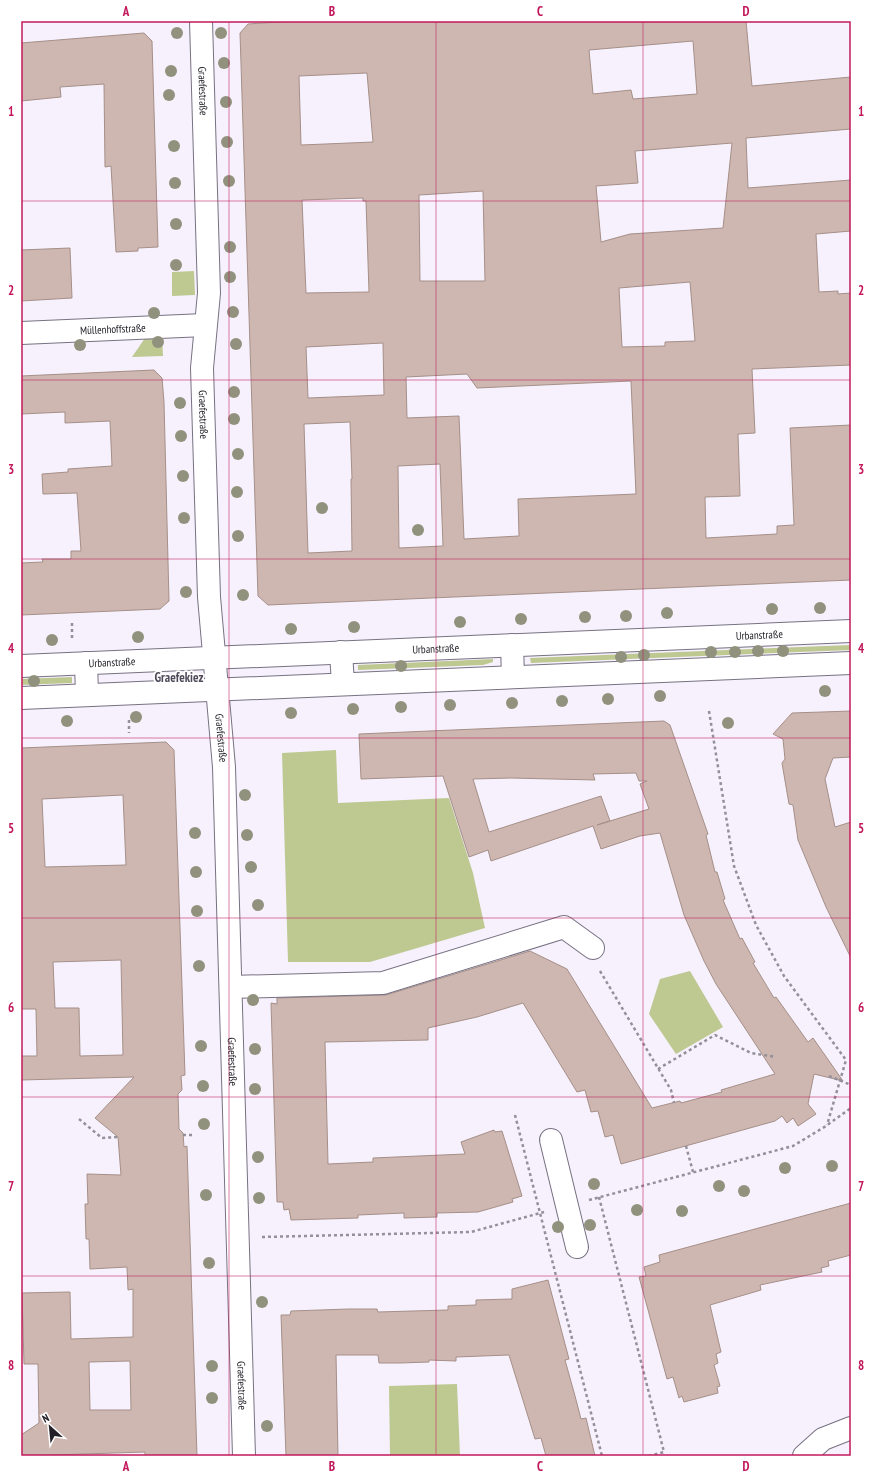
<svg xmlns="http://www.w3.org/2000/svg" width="872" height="1477" viewBox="0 0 872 1477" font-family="'PT Sans Narrow',sans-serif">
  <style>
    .green { fill: #bec891 }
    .building { fill: #ceb7b0; stroke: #a58f88; fill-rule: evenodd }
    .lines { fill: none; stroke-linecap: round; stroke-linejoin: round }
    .minor-casing { stroke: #777182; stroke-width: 24 }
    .major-casing { stroke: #777182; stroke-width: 24 }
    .path { stroke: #94909a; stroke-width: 2.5; stroke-dasharray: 3 3; stroke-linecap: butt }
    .minor { stroke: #fff; stroke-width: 22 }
    .major { stroke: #fff; stroke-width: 22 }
    .tree { fill: #91927d }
    .grid { fill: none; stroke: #c2185b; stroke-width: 1; stroke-opacity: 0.55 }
    .labels { text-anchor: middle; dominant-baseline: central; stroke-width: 3.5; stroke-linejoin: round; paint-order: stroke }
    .street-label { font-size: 11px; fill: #232027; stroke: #fff }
    .quarter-label { font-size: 13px; font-weight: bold; fill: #504a5b; stroke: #fff }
    .neatline { fill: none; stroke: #c2185b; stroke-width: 1.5 }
    .grid-label { font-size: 13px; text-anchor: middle; font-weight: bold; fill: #c2185b }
  </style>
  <rect width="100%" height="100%" fill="#f6f1fd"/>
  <path class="green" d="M194 271 195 295 172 296V272Z
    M162 337 163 356 132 357 145 338Z
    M851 645V650L531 663 530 658Z
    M493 659V662L483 665 358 670V665Z
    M72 677V683L21 685V679Z
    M336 750 338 803 449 798 473 873 485 928 370 962H288L282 753Z
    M690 971 723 1027 676 1054 649 1014 660 979Z
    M457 1384 460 1456H390L389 1386Z"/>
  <path class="building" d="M293 21H746L752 86 851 77V129L746 138 748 188 851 180V231L816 234 819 292 838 291V294L851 293V365L752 369 755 433 738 434 740 496 705 497 706 538 777 534V526L794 525 790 428 851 425V580L268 605 258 596 240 33 248 24ZM693 41 697 94 633 99 631 90 593 94 589 50ZM367 73 373 142 301 145 299 76ZM732 143 723 228 630 234 601 242 596 186 638 183 635 151ZM483 191 485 281H420L419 195ZM363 198V201H366L369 292 306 293 302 200ZM690 282 695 341 665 342V346L622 347 619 288ZM383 343 384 395 308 398 306 347ZM467 374 477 388 631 381 636 494 518 499 519 536 464 539 459 416 407 418 406 377ZM350 422 352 479H351L352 551 308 553 304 424ZM440 464 443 546 399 548 398 466Z
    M144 33 152 41 158 247 138 248V251L116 252 111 166 105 167 104 84 60 87 61 97 21 101V43Z
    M70 248 72 298 21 301V250Z
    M154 370 162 378 164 402 169 601 160 609 21 615V563L43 562 42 559H71V551H81L77 493 43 494 42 474 68 472V469L112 466 110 421 65 423V412L21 414V376Z
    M851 711V757L833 758 825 779 835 827 851 822V958L826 907 798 840 793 805 789 804 782 763 785 759 783 739 773 734 792 713Z
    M664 721 670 725 708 834 706 835 715 872H717L725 899 723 900 740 939 742 938 755 962 753 963 774 998 776 997 808 1042 813 1038 843 1081 814 1074 808 1104 816 1114 798 1126 793 1118 787 1123 782 1116 775 1121 621 1164 613 1135 605 1137 598 1111 591 1112 585 1090 577 1092 523 1003 477 1017 428 1028V1040L325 1042 328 1164 373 1162V1158L465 1154 461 1142 494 1130 495 1132 502 1131 522 1196 512 1199 513 1202 478 1212 437 1213V1217L404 1218V1213L358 1215V1218L291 1220 289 1209 284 1210 283 1202H277L271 1003 277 1004V998L386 995 530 951 567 969 652 1108 680 1101 681 1103 722 1092 721 1090 775 1074 716 984 704 961 684 915 660 833 640 836 601 849 593 826 491 861 488 850 469 857 443 776 361 779 359 734ZM636 773 639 781H647L640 784 649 809 597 825 610 821 601 796 489 832 473 779 511 778 595 780 593 774Z
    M166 742 174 750 185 1075 181 1076 182 1090 178 1094 179 1129 183 1133 184 1147 187 1146 197 1456H145V1452L21 1456V1435L39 1423 38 1364H24L22 1293 70 1292 71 1339 133 1337V1289L128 1290 127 1267 90 1269 89 1239H86L85 1204H88L87 1174 121 1175 118 1137 95 1118 134 1077 21 1080V1056H37L36 1009H21V748ZM123 795 126 865 45 867 42 799ZM121 960 123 1055 80 1056 79 1008H55L53 962ZM130 1361 131 1410H90L89 1362Z
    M851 1203V1255L828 1261 829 1266 821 1268 822 1272 760 1285 761 1290 710 1305 721 1352 716 1354 718 1363 714 1365 720 1386 717 1387 718 1393 684 1402 682 1396 679 1398 673 1377 667 1379 639 1277 646 1276 644 1267 660 1262 659 1255Z
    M548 1280 569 1359 565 1360 575 1396 581 1419 586 1418 595 1456H546L541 1438 535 1439 509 1355 456 1357V1361L429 1360V1362L400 1363H379L378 1355H336L338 1456H286L281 1315H290L291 1311 349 1309H377L378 1312 448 1310V1306L476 1305V1300L512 1299V1289Z"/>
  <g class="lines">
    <defs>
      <g id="minor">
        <path id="s1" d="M201 21 209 293 202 368 209 597 224 767 244 1456"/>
        <path id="s2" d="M21 333 205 325"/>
        <path d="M512 645 513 677"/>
        <path d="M341 652 343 684"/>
        <path d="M86 663 87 695"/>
        <path d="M231 987 383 983 564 927 593 948"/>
        <path d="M551 1140 577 1247"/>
        <path d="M804 1456 823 1439 851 1428"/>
      </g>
      <g id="major">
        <path id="s3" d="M21 666 851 631"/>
        <path d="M21 698 851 663"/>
      </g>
    </defs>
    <use href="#minor" class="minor-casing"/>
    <use href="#major" class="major-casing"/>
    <path class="path" d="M72 638V622
      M709 711 734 866 756 925 784 976 846 1060 827 1125
      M129 720V733
      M600 971 671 1090 674 1103
      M658 1069 715 1035 751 1053 776 1057
      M829 1076 851 1085
      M515 1115 602 1456
      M79 1119 102 1138 118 1137
      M183 1135H195
      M686 1146 693 1172
      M599 1197 664 1452 649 1456
      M589 1200 793 1146 826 1126 851 1108
      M262 1237 471 1232 544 1212"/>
    <use href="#minor" class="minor"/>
    <use href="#major" class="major"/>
  </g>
  <g class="tree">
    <circle cx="177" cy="33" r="6"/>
    <circle cx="221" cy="33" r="6"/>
    <circle cx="224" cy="63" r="6"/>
    <circle cx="171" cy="71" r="6"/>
    <circle cx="169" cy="95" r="6"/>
    <circle cx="226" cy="102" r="6"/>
    <circle cx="227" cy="142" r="6"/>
    <circle cx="174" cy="146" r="6"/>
    <circle cx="229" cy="181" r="6"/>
    <circle cx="175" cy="183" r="6"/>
    <circle cx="176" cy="224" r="6"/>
    <circle cx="230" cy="247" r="6"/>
    <circle cx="176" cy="265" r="6"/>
    <circle cx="230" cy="277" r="6"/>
    <circle cx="233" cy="312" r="6"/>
    <circle cx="154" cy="313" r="6"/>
    <circle cx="158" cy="342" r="6"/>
    <circle cx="236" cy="344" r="6"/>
    <circle cx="80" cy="345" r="6"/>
    <circle cx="234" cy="392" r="6"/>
    <circle cx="180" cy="403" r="6"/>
    <circle cx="234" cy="419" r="6"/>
    <circle cx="181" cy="436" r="6"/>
    <circle cx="238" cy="454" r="6"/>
    <circle cx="183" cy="476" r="6"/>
    <circle cx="237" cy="492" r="6"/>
    <circle cx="322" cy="508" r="6"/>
    <circle cx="184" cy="518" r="6"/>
    <circle cx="418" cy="530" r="6"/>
    <circle cx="238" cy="536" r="6"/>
    <circle cx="186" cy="592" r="6"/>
    <circle cx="243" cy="595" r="6"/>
    <circle cx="820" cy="608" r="6"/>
    <circle cx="772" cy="609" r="6"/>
    <circle cx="667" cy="613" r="6"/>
    <circle cx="626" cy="616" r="6"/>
    <circle cx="585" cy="617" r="6"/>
    <circle cx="521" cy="619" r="6"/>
    <circle cx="460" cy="622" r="6"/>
    <circle cx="354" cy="627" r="6"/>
    <circle cx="291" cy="629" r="6"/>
    <circle cx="138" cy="637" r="6"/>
    <circle cx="52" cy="640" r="6"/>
    <circle cx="758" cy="651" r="6"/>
    <circle cx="783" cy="651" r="6"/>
    <circle cx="711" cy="652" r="6"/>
    <circle cx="735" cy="652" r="6"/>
    <circle cx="644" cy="655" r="6"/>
    <circle cx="621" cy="657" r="6"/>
    <circle cx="401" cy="666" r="6"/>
    <circle cx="34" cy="681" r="6"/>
    <circle cx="825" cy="691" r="6"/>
    <circle cx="660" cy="696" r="6"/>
    <circle cx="608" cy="699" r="6"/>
    <circle cx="562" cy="701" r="6"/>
    <circle cx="512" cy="703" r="6"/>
    <circle cx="450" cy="705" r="6"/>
    <circle cx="401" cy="707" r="6"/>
    <circle cx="353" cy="709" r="6"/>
    <circle cx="291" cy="713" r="6"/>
    <circle cx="136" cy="717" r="6"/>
    <circle cx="67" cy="721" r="6"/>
    <circle cx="728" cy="723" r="6"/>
    <circle cx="245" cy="795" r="6"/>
    <circle cx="195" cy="833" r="6"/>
    <circle cx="247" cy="835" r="6"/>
    <circle cx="251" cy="867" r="6"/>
    <circle cx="196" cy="872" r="6"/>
    <circle cx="258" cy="905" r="6"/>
    <circle cx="197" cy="911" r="6"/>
    <circle cx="199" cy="966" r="6"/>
    <circle cx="253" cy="1000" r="6"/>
    <circle cx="201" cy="1046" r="6"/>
    <circle cx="255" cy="1049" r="6"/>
    <circle cx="203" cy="1086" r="6"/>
    <circle cx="255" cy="1089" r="6"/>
    <circle cx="204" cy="1124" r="6"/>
    <circle cx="258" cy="1157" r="6"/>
    <circle cx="832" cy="1166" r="6"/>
    <circle cx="785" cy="1168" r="6"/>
    <circle cx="594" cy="1184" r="6"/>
    <circle cx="719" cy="1186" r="6"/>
    <circle cx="744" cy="1191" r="6"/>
    <circle cx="206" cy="1195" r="6"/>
    <circle cx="259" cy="1198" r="6"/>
    <circle cx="637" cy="1210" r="6"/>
    <circle cx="682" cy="1211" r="6"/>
    <circle cx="590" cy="1225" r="6"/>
    <circle cx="558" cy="1227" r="6"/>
    <circle cx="209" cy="1263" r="6"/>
    <circle cx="262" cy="1302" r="6"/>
    <circle cx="212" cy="1366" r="6"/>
    <circle cx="212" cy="1398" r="6"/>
    <circle cx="267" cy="1426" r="6"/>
  </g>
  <path class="grid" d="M229 21V1456M436 21V1456M643 21V1456M21 201H851M21 380H851M21 559H851M21 738H851M21 918H851M21 1097H851M21 1276H851"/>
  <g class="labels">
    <g class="street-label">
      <text stroke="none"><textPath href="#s1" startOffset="70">Graefestraße</textPath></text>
      <text stroke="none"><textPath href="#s2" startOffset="92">Müllenhoffstraße</textPath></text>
      <text stroke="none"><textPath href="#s1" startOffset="394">Graefestraße</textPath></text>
      <text stroke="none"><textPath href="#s3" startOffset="739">Urbanstraße</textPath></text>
      <text stroke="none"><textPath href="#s3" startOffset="415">Urbanstraße</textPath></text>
      <text stroke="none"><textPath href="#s3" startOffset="91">Urbanstraße</textPath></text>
      <text stroke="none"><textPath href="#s1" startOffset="718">Graefestraße</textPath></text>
      <text stroke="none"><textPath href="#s1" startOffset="1042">Graefestraße</textPath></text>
      <text stroke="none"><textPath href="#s1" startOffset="1366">Graefestraße</textPath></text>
    </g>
    <g class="quarter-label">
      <text x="179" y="677">Graefekiez</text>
    </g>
  </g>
  <rect width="872" height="1477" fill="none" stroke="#ffffff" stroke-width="44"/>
  <g transform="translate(50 1427) rotate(333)" stroke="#ffffff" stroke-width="3" paint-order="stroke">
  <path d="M0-3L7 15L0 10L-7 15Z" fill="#232027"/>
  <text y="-6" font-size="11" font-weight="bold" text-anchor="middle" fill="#232027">N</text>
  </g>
  <rect x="22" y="22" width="828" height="1433" class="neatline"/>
  <g class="grid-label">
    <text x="126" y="16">A</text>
    <text x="332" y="16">B</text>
    <text x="540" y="16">C</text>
    <text x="746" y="16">D</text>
    <text x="11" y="116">1</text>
    <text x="861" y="116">1</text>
    <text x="11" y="295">2</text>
    <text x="861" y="295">2</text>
    <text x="11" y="474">3</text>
    <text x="861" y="474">3</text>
    <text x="11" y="653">4</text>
    <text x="861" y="653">4</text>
    <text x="11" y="833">5</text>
    <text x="861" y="833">5</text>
    <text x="11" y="1012">6</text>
    <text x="861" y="1012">6</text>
    <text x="11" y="1191">7</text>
    <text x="861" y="1191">7</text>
    <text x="11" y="1370">8</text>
    <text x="861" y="1370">8</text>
    <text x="126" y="1471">A</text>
    <text x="332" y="1471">B</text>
    <text x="540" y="1471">C</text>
    <text x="746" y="1471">D</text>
  </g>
</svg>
